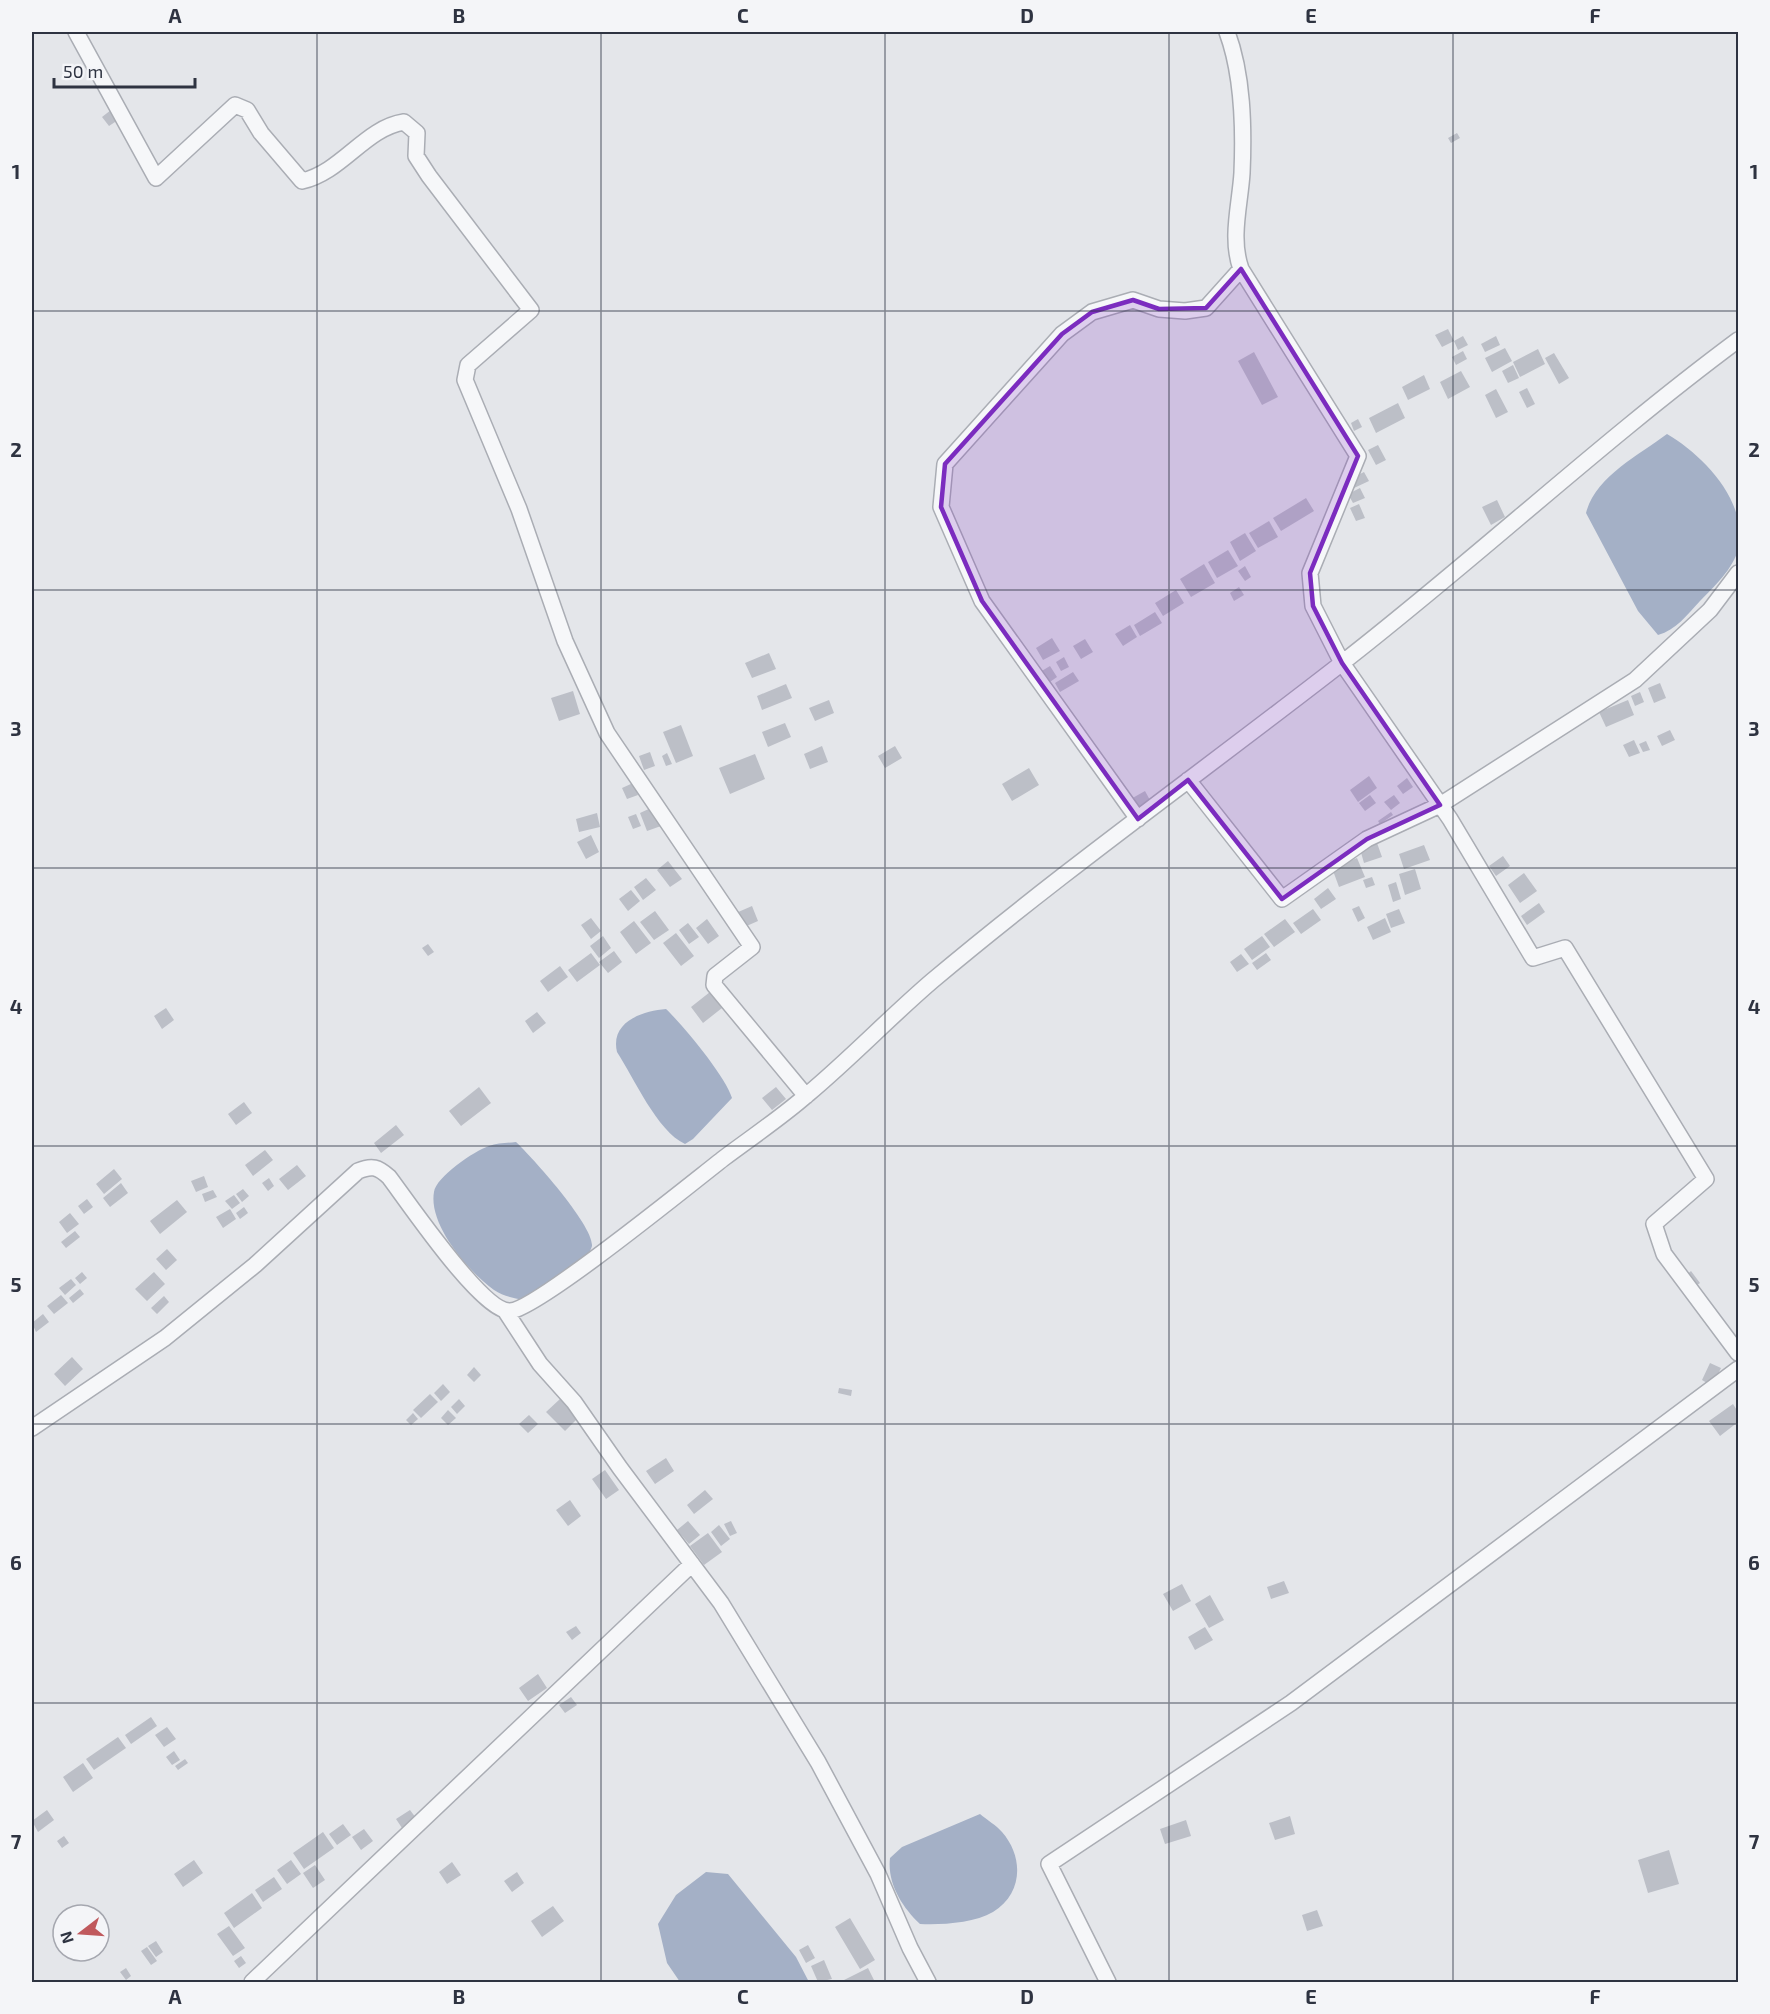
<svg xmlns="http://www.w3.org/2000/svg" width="1770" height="2014" viewBox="0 0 1770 2014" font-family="'Exo 2',sans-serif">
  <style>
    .water { fill: #a4b0c6 }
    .building { fill: #bcbfc7 }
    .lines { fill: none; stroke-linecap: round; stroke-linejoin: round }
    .street-casing { stroke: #aaadb4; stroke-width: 18 }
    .street { stroke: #f6f7f9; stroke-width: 15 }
    .marked { fill: #7b2cbf; fill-opacity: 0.2; stroke: #7b2cbf; stroke-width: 4.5; stroke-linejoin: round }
    .grid { fill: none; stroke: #2e3341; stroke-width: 1.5; stroke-opacity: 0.55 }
    .neatline { fill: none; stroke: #2e3341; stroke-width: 2 }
    .grid-label { font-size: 20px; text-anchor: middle; font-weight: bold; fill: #2e3341 }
  </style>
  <rect width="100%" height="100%" fill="#e4e6ea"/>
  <path class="water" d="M1667 434C1703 455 1749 502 1738 549 1734 568 1713 588 1700 601 1687 615 1676 630 1658 635L1638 611 1586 513C1595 477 1639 455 1667 434Z
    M666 1009C683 1025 726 1077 732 1098L693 1139 685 1144C657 1131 634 1078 617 1052 610 1022 642 1011 666 1009Z
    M516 1142C532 1157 594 1226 592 1246 591 1250 586 1259 583 1262 569 1276 541 1289 524 1300 513 1298 503 1296 494 1290 469 1272 428 1225 434 1192 436 1177 474 1151 489 1146 497 1143 507 1143 516 1142Z
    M980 1814C987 1820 996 1825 1002 1832 1024 1857 1023 1894 993 1912 974 1923 942 1925 920 1924 902 1907 887 1883 890 1858L902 1847Z
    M706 1872 728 1874 796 1957 809 1982H680L667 1963 658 1924 676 1895Z"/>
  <path class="building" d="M111 110 118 120 109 126 102 117Z
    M1457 133 1460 138 1451 143 1448 138Z
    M1448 329 1454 341 1442 347 1435 335Z
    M1463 336 1468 345 1458 350 1454 341Z
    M1496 336 1500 345 1485 352 1481 344Z
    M1505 348 1512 361 1492 372 1485 358Z
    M1538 349 1545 364 1520 377 1513 362Z
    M1463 351 1467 359 1456 365 1452 357Z
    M1254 352 1278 397 1262 405 1238 361Z
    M1554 353 1569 378 1559 384 1545 358Z
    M1513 365 1519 378 1508 383 1502 371Z
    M1461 371 1470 387 1448 399 1440 382Z
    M1424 375 1430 389 1408 400 1402 387Z
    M1527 388 1535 404 1527 408 1519 392Z
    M1496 389 1508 412 1496 418 1485 395Z
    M1398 403 1405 418 1376 433 1369 418Z
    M1358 419 1362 427 1354 431 1351 423Z
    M1378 445 1386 460 1376 465 1368 450Z
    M1364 472 1369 481 1354 488 1350 479Z
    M1360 488 1365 498 1353 503 1348 494Z
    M1306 498 1314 511 1281 531 1273 518Z
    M1497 500 1505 517 1491 525 1482 507Z
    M1359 504 1365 518 1356 521 1350 508Z
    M1269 521 1278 537 1258 548 1249 533Z
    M1245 533 1256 551 1240 561 1230 542Z
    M1228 550 1238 566 1217 578 1208 562Z
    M1204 564 1215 583 1191 597 1180 579Z
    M1245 566 1251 577 1245 581 1238 571Z
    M1239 587 1244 595 1234 601 1230 593Z
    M1176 590 1184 603 1163 616 1155 603Z
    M1155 612 1162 623 1140 636 1134 625Z
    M1130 625 1137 637 1123 646 1115 634Z
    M1052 638 1060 651 1043 660 1036 648Z
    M1085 639 1093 652 1081 659 1073 646Z
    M769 653 776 669 752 678 745 663Z
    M1064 657 1069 667 1061 671 1056 662Z
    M1050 666 1057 677 1047 684 1040 672Z
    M1073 672 1079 681 1060 692 1055 683Z
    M1660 683 1666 698 1654 703 1648 688Z
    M786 684 792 698 762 710 757 696Z
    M573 691 580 714 559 721 551 698Z
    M1640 692 1644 702 1635 706 1631 696Z
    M829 700 834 713 815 721 809 708Z
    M1628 700 1634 715 1606 727 1599 712Z
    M785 723 791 737 768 747 762 732Z
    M681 725 693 756 676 763 663 732Z
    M1670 730 1675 740 1662 746 1657 736Z
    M1634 740 1640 753 1629 757 1623 745Z
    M1646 741 1650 750 1643 752 1639 744Z
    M822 746 828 762 810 769 804 754Z
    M895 746 902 758 885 768 878 756Z
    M650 752 655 766 644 770 639 756Z
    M667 753 672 764 666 766 662 756Z
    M755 754 765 779 730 794 719 768Z
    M1029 768 1039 785 1012 801 1002 784Z
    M1369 776 1377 788 1358 802 1350 790Z
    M1407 778 1413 787 1403 794 1397 786Z
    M633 783 638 795 627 799 622 788Z
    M1145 791 1151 802 1135 811 1129 800Z
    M1370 795 1376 803 1365 811 1359 803Z
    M1394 795 1400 803 1391 810 1384 802Z
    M653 807 661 826 647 831 640 813Z
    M1391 812 1393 815 1380 824 1378 821Z
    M597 813 600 827 579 832 576 819Z
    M636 814 641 826 633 829 628 817Z
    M591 835 599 852 586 859 577 842Z
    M1377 843 1382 857 1364 863 1360 849Z
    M1424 845 1430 860 1404 869 1399 854Z
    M1503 856 1510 866 1496 876 1489 866Z
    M1357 858 1365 877 1339 887 1332 868Z
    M668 861 682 879 670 887 657 870Z
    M1415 869 1421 889 1405 895 1399 874Z
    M1524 873 1537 891 1520 903 1508 885Z
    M1372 877 1375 885 1366 888 1363 880Z
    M646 878 656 890 643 900 634 887Z
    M1396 882 1401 899 1393 902 1388 885Z
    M1328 888 1336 899 1321 909 1314 899Z
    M631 890 640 901 628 911 619 899Z
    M1539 903 1545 912 1527 925 1521 916Z
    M752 906 758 921 742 928 736 913Z
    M1359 906 1365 918 1358 922 1352 909Z
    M1313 909 1321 920 1301 934 1293 923Z
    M1399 909 1405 923 1391 928 1386 914Z
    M655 911 669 930 654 940 640 922Z
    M591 918 601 931 591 939 581 925Z
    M1385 918 1391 932 1373 940 1367 927Z
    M707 919 719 936 708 944 696 928Z
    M1285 919 1295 932 1274 947 1264 934Z
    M634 921 651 943 636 954 620 932Z
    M688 923 699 937 689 944 679 930Z
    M676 933 694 956 681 966 663 943Z
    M603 936 611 948 599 958 590 946Z
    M1262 936 1270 947 1252 960 1244 949Z
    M428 944 434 952 428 956 422 948Z
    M614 951 622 962 608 973 599 962Z
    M591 953 600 965 577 982 568 970Z
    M1266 953 1271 960 1257 970 1252 963Z
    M1241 954 1249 964 1237 972 1230 962Z
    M560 966 568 977 548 992 540 981Z
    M710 992 722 1008 703 1023 691 1007Z
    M166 1008 174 1020 162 1029 154 1016Z
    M537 1012 546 1023 533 1033 525 1021Z
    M479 1087 491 1103 461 1126 449 1111Z
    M776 1087 786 1099 772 1110 762 1098Z
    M244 1102 252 1113 236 1125 228 1114Z
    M396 1125 404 1135 381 1153 374 1143Z
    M265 1150 273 1160 253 1176 245 1165Z
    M297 1165 306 1176 288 1190 279 1179Z
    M114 1169 122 1179 104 1194 96 1184Z
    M204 1176 208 1187 196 1192 191 1181Z
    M269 1178 274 1186 268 1191 262 1183Z
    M121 1183 128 1193 110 1207 103 1198Z
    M243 1189 249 1196 242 1202 236 1194Z
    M213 1190 217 1197 205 1202 202 1194Z
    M234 1195 240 1203 232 1209 225 1201Z
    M87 1199 93 1207 84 1214 78 1206Z
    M177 1200 187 1212 160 1234 150 1221Z
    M244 1207 248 1213 240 1219 236 1213Z
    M230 1209 236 1219 223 1228 216 1217Z
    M70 1213 79 1224 67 1233 59 1222Z
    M75 1231 80 1237 66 1248 61 1242Z
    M167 1249 177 1260 166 1270 156 1259Z
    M1691 1271 1700 1283 1693 1288 1684 1277Z
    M82 1272 87 1278 80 1284 75 1278Z
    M154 1272 165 1284 147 1301 135 1289Z
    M71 1279 76 1285 65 1295 59 1288Z
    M80 1289 84 1294 73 1303 69 1298Z
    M61 1295 68 1303 54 1314 47 1306Z
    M164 1296 169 1302 157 1314 151 1308Z
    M43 1314 49 1322 36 1332 32 1323Z
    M72 1357 83 1369 65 1386 54 1374Z
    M1710 1363 1721 1368 1712 1386 1702 1380Z
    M474 1367 481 1375 474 1382 467 1375Z
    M443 1384 450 1392 441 1401 434 1393Z
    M839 1388 852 1390 851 1396 838 1393Z
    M430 1394 438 1402 421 1418 413 1410Z
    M459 1399 465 1406 457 1414 451 1407Z
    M560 1399 578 1418 565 1431 546 1412Z
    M1733 1404 1738 1412V1422L1720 1436 1709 1421Z
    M448 1410 456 1418 448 1425 441 1418Z
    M413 1413 418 1419 411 1425 406 1420Z
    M529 1415 538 1424 528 1433 519 1424Z
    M666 1458 674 1471 655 1484 646 1471Z
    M605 1470 619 1490 606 1499 592 1479Z
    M705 1490 713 1499 694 1514 687 1505Z
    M570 1500 581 1516 568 1526 556 1510Z
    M688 1521 700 1535 689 1544 677 1530Z
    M731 1521 737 1533 730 1536 724 1524Z
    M719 1525 730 1539 721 1546 711 1532Z
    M708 1533 722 1552 704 1565 690 1546Z
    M1284 1581 1289 1593 1271 1599 1267 1587Z
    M1182 1584 1191 1601 1173 1611 1163 1594Z
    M1210 1595 1224 1620 1209 1628 1195 1604Z
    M576 1626 581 1633 572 1640 566 1632Z
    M1205 1627 1213 1640 1195 1650 1188 1637Z
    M538 1674 547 1688 528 1701 519 1688Z
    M571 1697 577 1705 565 1713 559 1705Z
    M151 1717 157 1726 131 1744 125 1735Z
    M167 1727 176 1739 164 1747 155 1735Z
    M118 1737 126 1748 94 1770 86 1759Z
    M174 1751 180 1760 172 1765 166 1757Z
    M185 1759 188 1763 178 1770 175 1766Z
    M83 1763 93 1778 73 1792 63 1777Z
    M47 1810 54 1820 38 1832 32 1821Z
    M410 1810 416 1818 402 1828 396 1819Z
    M1290 1816 1295 1834 1275 1840 1269 1823Z
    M1186 1820 1191 1836 1165 1844 1160 1829Z
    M343 1824 351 1835 337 1845 329 1834Z
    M364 1829 373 1841 361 1850 352 1837Z
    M323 1832 334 1848 304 1869 293 1853Z
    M64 1836 69 1843 62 1848 57 1841Z
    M1669 1850 1679 1884 1648 1893 1638 1860Z
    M194 1860 203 1873 183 1887 174 1874Z
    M291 1860 301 1874 287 1884 277 1870Z
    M452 1862 461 1875 447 1884 439 1872Z
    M315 1865 325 1880 313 1888 303 1873Z
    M517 1872 524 1883 512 1892 504 1881Z
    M274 1877 282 1889 263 1902 255 1890Z
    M252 1893 262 1908 234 1928 224 1913Z
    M553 1906 564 1921 542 1937 531 1921Z
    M1317 1910 1323 1926 1307 1931 1302 1915Z
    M850 1918 875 1960 860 1969 835 1927Z
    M229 1926 245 1948 233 1956 217 1934Z
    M156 1941 163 1952 156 1957 148 1946Z
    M808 1945 815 1958 806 1963 799 1950Z
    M147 1947 157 1961 151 1965 141 1951Z
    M241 1956 246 1963 239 1968 234 1961Z
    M824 1960 832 1979 818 1982 811 1966Z
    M126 1968 131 1976 126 1980 120 1972Z
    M868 1968 875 1982H840Z"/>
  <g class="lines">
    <defs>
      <path id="street" d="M76 32 156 178 235 105 247 110 261 133 302 181C342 172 365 128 404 122L417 133 416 156 429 176 531 310 468 365 465 380 519 509 565 641 607 733 752 947 715 976 714 985 806 1096
        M1227 32C1243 75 1244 127 1242 173 1240 205 1230 238 1241 269L1358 456 1310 573 1313 606 1342 663 1450 819 1533 958 1565 948 1706 1179 1654 1224 1664 1254 1738 1353
        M1188 780 1282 899 1367 839 1440 805 1635 680 1710 610 1738 573
        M1138 819 982 601 941 507 945 464 1062 334 1092 312 1133 300 1159 309 1185 311 1206 308 1241 269
        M506 1312 540 1364 574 1402 620 1468 721 1603 818 1762 878 1874 910 1948 928 1982
        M32 1428 165 1338 255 1265 358 1171C372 1165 378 1167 389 1177 408 1202 482 1312 510 1311 536 1310 693 1182 724 1158 752 1137 782 1117 808 1094 851 1058 890 1017 932 981 1064 870 1206 769 1342 663 1477 558 1602 441 1738 340
        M252 1982 692 1564
        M1108 1982 1049 1864 1291 1703 1738 1369"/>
    </defs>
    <use href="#street" class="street-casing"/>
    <use href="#street" class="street"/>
  </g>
  <path class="marked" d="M1241 269 1358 456 1310 573 1313 606 1342 663 1440 805 1367 839 1282 899 1188 780 1138 819 982 601 941 507 945 464 1062 334 1092 312 1133 300 1159 309 1206 308Z"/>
  <path class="grid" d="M317 32V1982M601 32V1982M885 32V1982M1169 32V1982M1453 32V1982M32 311H1738M32 590H1738M32 868H1738M32 1146H1738M32 1424H1738M32 1703H1738"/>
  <rect width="1770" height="2014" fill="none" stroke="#f4f5f8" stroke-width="66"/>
  <g transform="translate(81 1933) rotate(253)"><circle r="28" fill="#f4f5f8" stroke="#a5a7af" stroke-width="1.5"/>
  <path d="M0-4.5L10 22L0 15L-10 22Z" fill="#c0595d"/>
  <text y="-9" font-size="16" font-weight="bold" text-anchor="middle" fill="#2e3341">N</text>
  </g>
  <path d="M54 78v9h141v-9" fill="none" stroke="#2e3341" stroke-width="3"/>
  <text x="63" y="78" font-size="18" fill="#2e3341" stroke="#f4f5f8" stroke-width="4.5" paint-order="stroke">50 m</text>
  <rect x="33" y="33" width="1704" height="1948" class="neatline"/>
  <g class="grid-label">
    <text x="175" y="23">A</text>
    <text x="459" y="23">B</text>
    <text x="743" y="23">C</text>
    <text x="1027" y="23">D</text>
    <text x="1311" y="23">E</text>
    <text x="1595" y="23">F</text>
    <text x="16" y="179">1</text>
    <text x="1754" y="179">1</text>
    <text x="16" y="457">2</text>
    <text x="1754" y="457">2</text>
    <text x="16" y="736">3</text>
    <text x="1754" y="736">3</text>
    <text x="16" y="1014">4</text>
    <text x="1754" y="1014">4</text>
    <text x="16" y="1292">5</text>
    <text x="1754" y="1292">5</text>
    <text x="16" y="1570">6</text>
    <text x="1754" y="1570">6</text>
    <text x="16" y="1849">7</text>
    <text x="1754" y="1849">7</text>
    <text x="175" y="2004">A</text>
    <text x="459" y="2004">B</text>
    <text x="743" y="2004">C</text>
    <text x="1027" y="2004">D</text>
    <text x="1311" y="2004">E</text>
    <text x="1595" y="2004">F</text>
  </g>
</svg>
